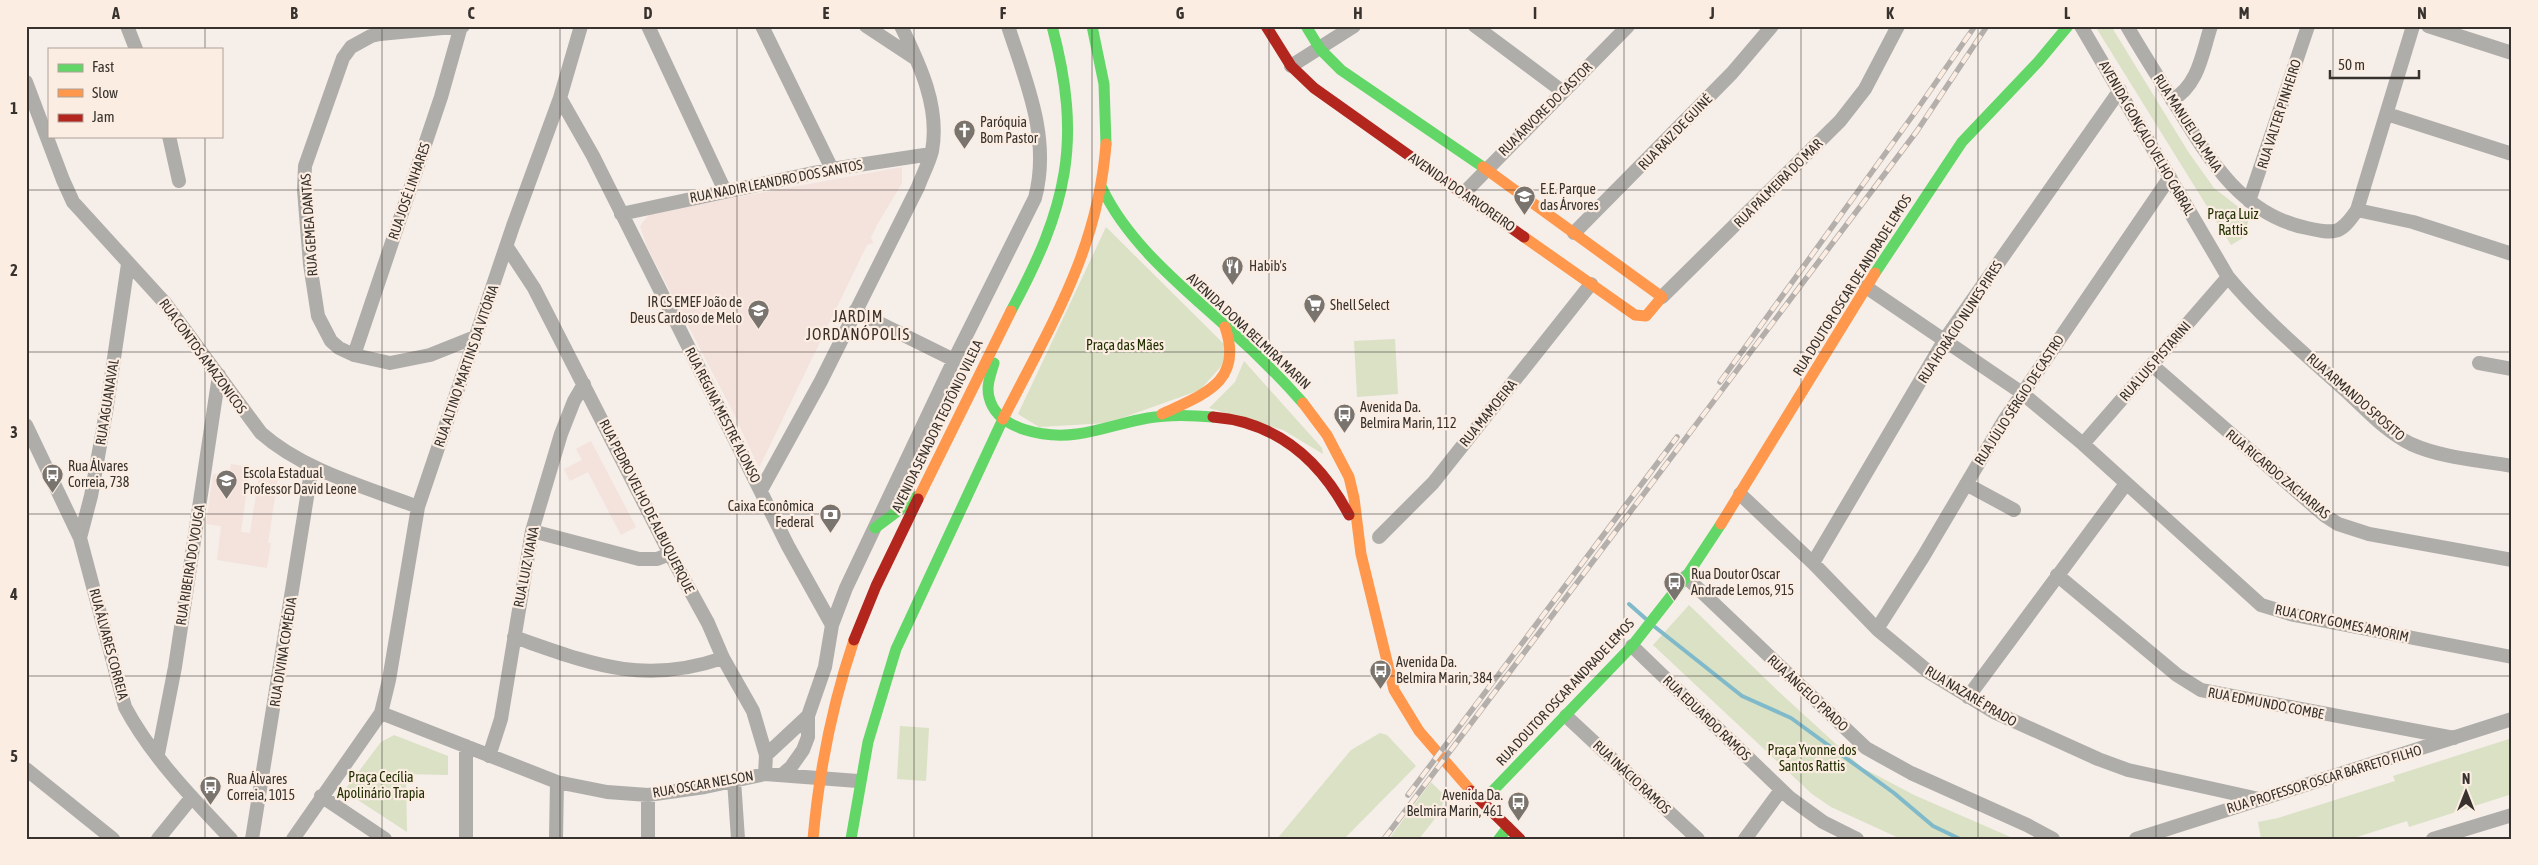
<svg xmlns="http://www.w3.org/2000/svg" width="2538" height="865" viewBox="0 0 2538 865" font-family="'Asap Condensed',sans-serif">
  <style>
    .education { fill: #f4e2dd }
    .green { fill: #dae1c5 }
    .lines { fill: none; stroke-linecap: round; stroke-linejoin: round }
    .stream { stroke: #80baca; stroke-width: 4 }
    .street { stroke: #afada9; stroke-width: 14 }
    .fast { stroke: #63d668; stroke-width: 11 }
    .slow { stroke: #ff974d; stroke-width: 11 }
    .jam { stroke: #b3261e; stroke-width: 11 }
    .rail-casing { stroke: #b5afac; stroke-width: 5.5 }
    .rail { stroke: #fcede2; stroke-width: 4; stroke-dasharray: 11; stroke-linecap: butt }
    .grid { fill: none; stroke: #37322d; stroke-width: 1; stroke-opacity: 0.55 }
    .labels { text-anchor: middle; dominant-baseline: central; stroke-width: 4.5; stroke-linejoin: round; paint-order: stroke }
    .street-label { font-size: 14px; fill: #37322d; stroke: #fcede2 }
    .poi-label { font-size: 14px; fill: #37322d; stroke: #fcede2; text-anchor: start }
    .park-label { font-size: 14px; fill: #213001; stroke: #fcede2 }
    .quarter-label { font-size: 16px; letter-spacing: 1px; fill: #3c3128; stroke: #fcede2 }
    .neatline { fill: none; stroke: #37322d; stroke-width: 2 }
    .grid-label { font-size: 16px; text-anchor: middle; font-weight: bold; fill: #37322d }
  </style>
  <rect width="100%" height="100%" fill="#f6eee8"/>
  <path class="education" d="M902 167V183L877 225 871 237 873 243 867 245 759 468 732 410 647 247 640 226 650 213Z
    M591 441 636 527 621 535 588 472 570 481 564 469 582 460 576 449Z
    M231 464 250 467 241 532 250 533 260 469 279 471 268 543H271L267 568 217 560 221 526 206 524 213 474 229 477Z"/>
  <path class="green" d="M2095 26H2111L2189 153 2214 188 2250 216 2243 238 2231 245Z
    M1106 227 1225 345V362L1200 390 1108 423 1039 427 1018 414Z
    M1395 339 1398 394 1357 397 1354 341Z
    M1244 361 1322 448 1323 454 1283 430 1209 408 1235 382Z
    M1689 605 1777 690 1861 767 1914 795 2015 839H1901L1831 807 1812 794 1653 645Z
    M900 726 929 728 926 781 897 779Z
    M1380 733 1387 735 1416 766 1344 839H1277L1351 750Z
    M394 735 448 756V775L406 774 407 832 344 791 381 742Z
    M2512 738V794L2409 827 2407 821 2351 839H2261L2258 822 2278 818 2395 781 2393 776Z
    M1431 782 1445 796C1441 813 1430 825 1419 839H1389Z"/>
  <g class="lines">
    <path class="stream" d="M1629 604 1646 619
      M1655 627 1742 696 1791 718 1894 793 1933 826 1960 839"/>
    <path class="street" d="M127 26 136 49
      M463 26 380 34 371 36 351 47 343 58 305 166 304 190 310 264 318 316 331 341 339 348 354 355 390 363 430 355 475 337
      M648 26 725 191
      M762 26 832 169
      M866 26 916 59
      M1475 26 1562 91
      M2081 26 2228 277C2263 319 2305 354 2346 391 2366 409 2386 432 2411 444 2442 458 2479 460 2512 466
      M2127 26C2143 54 2160 80 2177 107 2209 159 2242 215 2307 228 2335 234 2340 235 2357 210L2413 222 2512 254
      M2428 26 2512 53
      M1291 66 1354 26
      M26 82 63 180 73 202 165 303 261 433C304 471 366 487 418 507
      M560 98 593 156 788 546 832 625
      M2172 100C2199 85 2202 53 2211 26
      M2387 114 2512 154
      M169 136 179 181
      M1464 193 1628 26
      M2249 201 2308 26
      M2357 210 2413 26
      M621 214 832 169 931 154
      M1574 233 1732 73 1772 26
      M507 247 534 288 670 554 708 623 723 658 753 711 766 755 765 774
      M1866 287 2022 393 2083 444 2261 605 2294 615 2512 657
      M1662 297 1840 121 1865 89 1898 26
      M855 311 954 360
      M354 355 441 97 461 26
      M2479 363 2512 369
      M2152 365 2324 515 2338 524 2369 534 2512 560
      M26 425 80 538 125 707C151 756 193 799 231 839
      M2083 444 2228 277
      M1966 484 2014 510
      M761 490 821 381 918 187C922 176 929 163 932 151 940 107 920 65 901 26
      M1740 494 1813 563 1877 629 1930 673 1994 712 2098 759 2128 770 2259 799
      M532 531 639 559H657L670 554
      M1379 537 1433 483 1591 284
      M80 538 91 496 106 412 128 264
      M1813 563 1945 339 2120 90
      M2057 575 2177 675 2201 690 2454 738
      M1686 577 1866 748 1911 773 2027 825 2053 839
      M1877 629 1923 557 2003 422 2170 177
      M514 637C589 663 642 686 723 658
      M1632 646 1790 798 1823 822 1857 839
      M1968 697 2125 485
      M381 713 557 782 607 792 648 795 705 787 765 774 858 781
      M1566 716 1698 839
      M466 746V839
      M158 754 175 667 219 375
      M766 755 808 716
      M489 756 501 719 532 531 561 434 574 401 584 384
      M26 769 113 839
      M783 774 791 767 803 750 808 737V716L825 667 832 625 846 588 954 360 1035 198C1051 138 1026 82 1008 26
      M734 780 738 839
      M648 795V839
      M321 796 385 839
      M158 839 192 797
      M252 839 312 466
      M293 839 381 713 389 680 418 507 513 226 560 98 581 26
      M556 839 557 782
      M1745 839 1781 790
      M2136 839 2512 719
      M2433 839 2512 815"/>
    <path class="fast" d="M1092 26 1104 84 1106 144
      M1306 26 1320 49 1341 70 1483 167
      M1102 188C1129 245 1184 288 1230 330 1256 353 1280 377 1303 403
      M1875 273 1962 142 2038 62 2068 26
      M1011 311C1067 207 1083 142 1052 26
      M994 363C991 374 986 385 989 397 997 431 1048 438 1077 434 1101 431 1124 422 1148 418 1170 414 1191 415 1213 417
      M875 528 918 496
      M1483 801 1632 646 1686 577 1721 524
      M851 839 868 742 896 649 1003 419
      M1499 839 1508 827"/>
    <path class="slow" d="M1483 167 1662 297 1646 316 1635 315 1524 237
      M1303 403 1327 435 1349 477 1354 498 1361 554 1394 690 1419 731 1471 791
      M1162 414C1204 394 1244 382 1225 327
      M1003 419C1050 326 1098 251 1106 144
      M918 499 1011 311
      M1721 524 1875 273
      M813 839C819 771 832 705 854 640"/>
    <path class="jam" d="M1266 26 1291 66 1314 88 1524 237
      M1213 417C1277 422 1320 460 1349 515
      M854 640 876 586 918 499
      M1471 791 1520 839"/>
    <defs>
      <path id="rail" d="M1720 382 1916 111 1975 26
        M1408 795 1677 437
        M1384 839 1917 131 1987 26"/>
    </defs>
    <use href="#rail" class="rail-casing"/>
    <use href="#rail" class="rail"/>
  </g>
  <path class="grid" d="M205 26V49M382 26V839M560 26V839M737 26V839M914 26V839M1092 26V839M1269 26V839M1446 26V839M1624 26V839M1801 26V839M1978 26V839M2156 26V839M2333 26V839M205 136V839M26 190H2512M26 352H2512M26 514H2512M26 676H2512"/>
  <defs>
    <symbol id="church-pin" viewBox="-11 -11 22 30"><path d="M0 17L-7.5 6A9.5 9.5 0 1 1 7.5 6Z" fill="#7a746e" stroke="#fcede2"/><path d="M-1.2-6h2.4v3.5h3.3v2.4h-3.3V6h-2.4V-.1h-3.3v-2.4h3.3Z" fill="#fff"/></symbol>
    <symbol id="school-pin" viewBox="-11 -11 22 30"><path d="M0 17L-7.5 6A9.5 9.5 0 1 1 7.5 6Z" fill="#7a746e" stroke="#fcede2"/><path d="M0-5L7-2L0 1L-7-2ZM-4 1L0 2.5L4 1V4Q0 6-4 4Z" fill="#fff"/></symbol>
    <symbol id="restaurant-pin" viewBox="-11 -11 22 30"><path d="M0 17L-7.5 6A9.5 9.5 0 1 1 7.5 6Z" fill="#7a746e" stroke="#fcede2"/><path d="M-5-6h1v4h1v-4h1v4h1v-4h1v5L-1.5 .5V6h-2V.5L-5-1ZM5-6V6H3V1.5H1.5Q1.5-4 5-6Z" fill="#fff"/></symbol>
    <symbol id="supermarket-pin" viewBox="-11 -11 22 30"><path d="M0 17L-7.5 6A9.5 9.5 0 1 1 7.5 6Z" fill="#7a746e" stroke="#fcede2"/><path d="M-6-5.5h2.5l.6 2H6L4.5 2H-2.5L-4.4-4H-6ZM-1.5 3.2a1.3 1.3 0 1 0 .1 0ZM3 3.2a1.3 1.3 0 1 0 .1 0Z" fill="#fff"/></symbol>
    <symbol id="bus-pin" viewBox="-11 -11 22 30"><path d="M0 17L-7.5 6A9.5 9.5 0 1 1 7.5 6Z" fill="#7a746e" stroke="#fcede2"/><path d="M-5-6H5V4H4V6H2V4H-2V6H-4V4H-5ZM-3.5-4V0h7V-4ZM-3.5 1.2v1.5H-2V1.2ZM2 1.2v1.5H3.5V1.2Z" fill="#fff"/></symbol>
    <symbol id="bank-pin" viewBox="-11 -11 22 30"><path d="M0 17L-7.5 6A9.5 9.5 0 1 1 7.5 6Z" fill="#7a746e" stroke="#fcede2"/><path d="M-6-4H6V4H-6ZM0-2.3a2.3 2.3 0 1 0 0 4.6a2.3 2.3 0 1 0 0-4.6Z" fill="#fff"/></symbol>
  </defs>
  <g fill-rule="evenodd">
    <use href="#church-pin" x="952" y="118" width="25" height="34"/>
    <use href="#school-pin" x="1512" y="184" width="25" height="34"/>
    <use href="#restaurant-pin" x="1220" y="254" width="25" height="34"/>
    <use href="#supermarket-pin" x="1302" y="292" width="25" height="34"/>
    <use href="#school-pin" x="746" y="298" width="25" height="34"/>
    <use href="#bus-pin" x="1332" y="402" width="25" height="34"/>
    <use href="#bus-pin" x="40" y="462" width="25" height="34"/>
    <use href="#school-pin" x="214" y="468" width="25" height="34"/>
    <use href="#bank-pin" x="818" y="502" width="25" height="34"/>
    <use href="#bus-pin" x="1662" y="570" width="25" height="34"/>
    <use href="#bus-pin" x="1368" y="658" width="25" height="34"/>
    <use href="#bus-pin" x="198" y="774" width="25" height="34"/>
    <use href="#bus-pin" x="1506" y="790" width="25" height="34"/>
  </g>
  <g class="labels">
    <g class="street-label">
      <text transform="translate(1545 109) rotate(-45)">RUA ÁRVORE DO CASTOR</text>
      <text transform="translate(2279 114) rotate(-72)">RUA VALTER PINHEIRO</text>
      <text transform="translate(2188 123) rotate(57)">RUA MANUEL DA MAIA</text>
      <text transform="translate(1675 132) rotate(-46)">RUA RAIZ DE GUINÉ</text>
      <text transform="translate(2147 138) rotate(60)">AVENIDA GONÇALO VELHO CABRAL</text>
      <text transform="translate(776 181) rotate(-11)">RUA NADIR LEANDRO DOS SANTOS</text>
      <text transform="translate(1778 183) rotate(-45)">RUA PALMEIRA DO MAR</text>
      <text transform="translate(409 191) rotate(-71)">RUA JOSÉ LINHARES</text>
      <text transform="translate(1462 192) rotate(35)">AVENIDA DO ARVOREIRO</text>
      <text transform="translate(309 225) rotate(-94)">RUA GEMEA DANTAS</text>
      <text transform="translate(1852 285) rotate(-58)">RUA DOUTOR OSCAR DE ANDRADE LEMOS</text>
      <text transform="translate(1960 322) rotate(-57)">RUA HORÁCIO NUNES PIRES</text>
      <text transform="translate(1249 331) rotate(43)">AVENIDA DONA BELMIRA MARIN</text>
      <text transform="translate(203 356) rotate(54)">RUA CONTOS AMAZONICOS</text>
      <text transform="translate(2155 361) rotate(-49)">RUA LUIS PISTARINI</text>
      <text transform="translate(466 366) rotate(-71)">RUA ALTINO MARTINS DA VITÓRIA</text>
      <text transform="translate(2356 397) rotate(41)">RUA ARMANDO SPOSITO</text>
      <text transform="translate(2019 400) rotate(-57)">RUA JÚLIO SÉRGIO DE CASTRO</text>
      <text transform="translate(107 402) rotate(-81)">RUA AGUANAVAL</text>
      <text transform="translate(1488 413) rotate(-51)">RUA MAMOEIRA</text>
      <text transform="translate(723 415) rotate(63)">RUA REGINA MESTRE ALONSO</text>
      <text transform="translate(937 426) rotate(-64)">AVENIDA SENADOR TEOTÔNIO VILELA</text>
      <text transform="translate(2278 474) rotate(40)">RUA RICARDO ZACHARIAS</text>
      <text transform="translate(647 506) rotate(63)">RUA PEDRO VELHO DE ALBUQUERQUE</text>
      <text transform="translate(190 565) rotate(-81)">RUA RIBEIRA DO VOUGA</text>
      <text transform="translate(526 567) rotate(-79)">RUA LUIZ VIANA</text>
      <text transform="translate(2342 623) rotate(12)">RUA CORY GOMES AMORIM</text>
      <text transform="translate(109 644) rotate(75)">RUA ÁLVARES CORREIA</text>
      <text transform="translate(283 652) rotate(-81)">RUA DIVINA COMÉDIA</text>
      <text transform="translate(1565 692) rotate(-47)">RUA DOUTOR OSCAR ANDRADE LEMOS</text>
      <text transform="translate(1808 693) rotate(43)">RUA ÂNGELO PRADO</text>
      <text transform="translate(1971 696) rotate(31)">RUA NAZARÉ PRADO</text>
      <text transform="translate(2266 703) rotate(11)">RUA EDMUNDO COMBE</text>
      <text transform="translate(1707 718) rotate(44)">RUA EDUARDO RAMOS</text>
      <text transform="translate(1632 777) rotate(43)">RUA INÁCIO RAMOS</text>
      <text transform="translate(2324 779) rotate(-17)">RUA PROFESSOR OSCAR BARRETO FILHO</text>
      <text transform="translate(703 784) rotate(-10)">RUA OSCAR NELSON</text>
    </g>
    <g class="poi-label">
      <text x="980" y="122">Paróquia<tspan x="980" dy="16">Bom Pastor</tspan></text>
      <text x="1540" y="189">E.E. Parque<tspan x="1540" dy="16">das Árvores</tspan></text>
      <text x="1249" y="266">Habib's</text>
      <text x="742" y="302" text-anchor="end">IR CS EMEF João de<tspan x="742" dy="16">Deus Cardoso de Melo</tspan></text>
      <text x="1330" y="305">Shell Select</text>
      <text x="1360" y="407">Avenida Da.<tspan x="1360" dy="16">Belmira Marin, 112</tspan></text>
      <text x="68" y="466">Rua Álvares<tspan x="68" dy="16">Correia, 738</tspan></text>
      <text x="243" y="473">Escola Estadual<tspan x="243" dy="16">Professor David Leone</tspan></text>
      <text x="814" y="506" text-anchor="end">Caixa Econômica<tspan x="814" dy="16">Federal</tspan></text>
      <text x="1691" y="574">Rua Doutor Oscar<tspan x="1691" dy="16">Andrade Lemos, 915</tspan></text>
      <text x="1396" y="662">Avenida Da.<tspan x="1396" dy="16">Belmira Marin, 384</tspan></text>
      <text x="227" y="779">Rua Álvares<tspan x="227" dy="16">Correia, 1015</tspan></text>
      <text x="1503" y="795" text-anchor="end">Avenida Da.<tspan x="1503" dy="16">Belmira Marin, 461</tspan></text>
    </g>
    <g class="park-label">
      <text x="2233" y="214">Praça Luiz<tspan x="2233" dy="16">Rattis</tspan></text>
      <text x="1125" y="345">Praça das Mães</text>
      <text x="1812" y="750">Praça Yvonne dos<tspan x="1812" dy="16">Santos Rattis</tspan></text>
      <text x="381" y="777">Praça Cecília<tspan x="381" dy="16">Apolinário Trapia</tspan></text>
    </g>
    <g class="quarter-label">
      <text x="858" y="316">JARDIM<tspan x="858" dy="18">JORDANÓPOLIS</tspan></text>
    </g>
  </g>
  <rect width="2538" height="865" fill="none" stroke="#fcede2" stroke-width="55"/>
  <rect x="48" y="48" width="175" height="90" fill="#fcede2" stroke="#ada29a"/>
  <rect x="58" y="64" width="25" height="8" fill="#63d668" stroke="#ada29a"/>
  <text x="92" y="72" font-size="15" fill="#37322d">Fast</text>
  <rect x="58" y="89" width="25" height="8" fill="#ff974d" stroke="#ada29a"/>
  <text x="92" y="98" font-size="15" fill="#37322d">Slow</text>
  <rect x="58" y="114" width="25" height="8" fill="#b3261e" stroke="#ada29a"/>
  <text x="92" y="122" font-size="15" fill="#37322d">Jam</text>
  <g transform="translate(2466 792)" stroke="#fcede2" stroke-width="4" paint-order="stroke">
  <path d="M0-4L9 19L0 12L-9 19Z" fill="#37322d"/>
  <text y="-8" font-size="14" font-weight="bold" text-anchor="middle" fill="#37322d">N</text>
  </g>
  <path d="M2330 70v8h89v-8" fill="none" stroke="#37322d" stroke-width="2.5"/>
  <text x="2338" y="70" font-size="15" fill="#37322d" stroke="#fcede2" stroke-width="4" paint-order="stroke">50 m</text>
  <rect x="28" y="28" width="2482" height="810" class="neatline"/>
  <g class="grid-label">
    <text x="116" y="19">A</text>
    <text x="294" y="19">B</text>
    <text x="471" y="19">C</text>
    <text x="648" y="19">D</text>
    <text x="826" y="19">E</text>
    <text x="1003" y="19">F</text>
    <text x="1180" y="19">G</text>
    <text x="1358" y="19">H</text>
    <text x="1535" y="19">I</text>
    <text x="1712" y="19">J</text>
    <text x="1890" y="19">K</text>
    <text x="2067" y="19">L</text>
    <text x="2244" y="19">M</text>
    <text x="2422" y="19">N</text>
    <text x="14" y="114">1</text>
    <text x="14" y="276">2</text>
    <text x="14" y="438">3</text>
    <text x="14" y="600">4</text>
    <text x="14" y="762">5</text>
  </g>
</svg>
